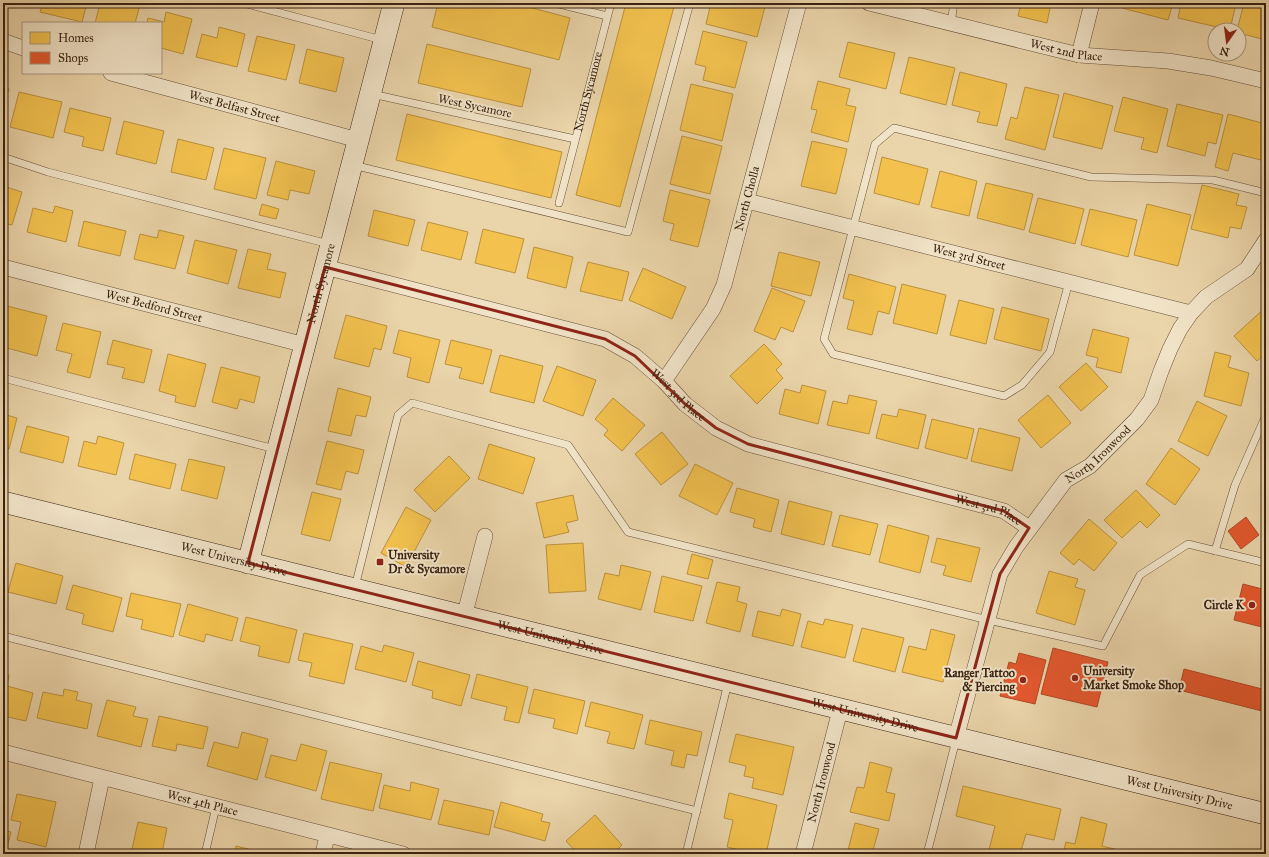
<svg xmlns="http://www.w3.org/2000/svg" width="1269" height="857" viewBox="0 0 1269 857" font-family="'IM FELL Great Primer',serif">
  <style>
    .homes { fill: #f2c14e; stroke: #bb913c }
    .shops { fill: #e4572e; stroke: #b14726 }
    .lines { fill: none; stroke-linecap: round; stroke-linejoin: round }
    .lane-casing { stroke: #664e38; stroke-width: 8 }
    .street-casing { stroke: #664e38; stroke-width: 16 }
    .secondary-casing { stroke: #3a2212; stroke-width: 22 }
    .lane { stroke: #f1e3c7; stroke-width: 7 }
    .street { stroke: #f1e3c7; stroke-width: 15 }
    .secondary { stroke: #f1e3c7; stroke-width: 21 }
    .marked { fill: none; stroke: #8f2418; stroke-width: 3; stroke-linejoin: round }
    .poi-dot { fill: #8f2418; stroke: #f1e3c7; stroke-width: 1.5 }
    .labels { text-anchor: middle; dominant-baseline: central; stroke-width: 4; stroke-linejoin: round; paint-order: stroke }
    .street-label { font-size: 12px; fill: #3a2212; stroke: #f1e3c7 }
    .poi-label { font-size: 12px; font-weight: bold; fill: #3a2212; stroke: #f1e3c7; text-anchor: start }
  </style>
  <rect width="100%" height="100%" fill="#ead4a9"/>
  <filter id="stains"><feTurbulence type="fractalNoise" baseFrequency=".005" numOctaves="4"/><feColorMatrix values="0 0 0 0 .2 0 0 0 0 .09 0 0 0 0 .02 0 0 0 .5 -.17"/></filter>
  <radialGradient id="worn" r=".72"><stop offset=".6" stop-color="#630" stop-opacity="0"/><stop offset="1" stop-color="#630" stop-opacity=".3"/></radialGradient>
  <path class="homes" d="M43 3H87L82 22 40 12Z
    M117 3 140 5 135 23H95L100 4 116 8Z
    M438 3H514L570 18 559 60 432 27Z
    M626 3H675L620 207 576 195Z
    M711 3 720 5V3H766L757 37 706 24Z
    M1021 3H1051L1047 23 1018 16Z
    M1123 3H1173L1168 20 1122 8Z
    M1181 3H1236L1230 30 1178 18Z
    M1244 3H1266V40L1239 33V30H1237Z
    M166 12 192 19 183 54 161 48V23H147L148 18 164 22Z
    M219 27 245 34 237 67 196 57 202 34 217 38Z
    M703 31 747 42 735 88 703 80 706 67 695 64Z
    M257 36 295 45 286 80 248 71Z
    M848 42 895 53 886 89 839 77Z
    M427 44 531 69 522 107 418 83Z
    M307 49 344 58 336 92 299 83Z
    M909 57 955 68 946 105 900 93Z
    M960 72 1007 84 997 126 977 122 980 112 952 105Z
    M818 81 850 89 846 105 856 107 848 142 811 132 817 110 811 109Z
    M691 84 733 94 722 141 680 130Z
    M3 87 9 89 3 108Z
    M1025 87 1059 95 1045 150 1005 139 1011 117 1017 119Z
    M19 92 62 102 53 138 10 127Z
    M1064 93 1113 106 1102 149 1053 137Z
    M1123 97 1168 109 1157 153 1141 149 1144 138 1114 131Z
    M1177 104 1223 115 1216 144 1208 142 1205 156 1167 146Z
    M70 108 111 118 103 151 82 146 84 137 64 132Z
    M407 114 562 152 551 198 396 160Z
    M1228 114 1266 124 1265 161 1233 153 1228 171 1215 167Z
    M124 121 164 131 156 164 116 154Z
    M682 136 722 146 710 194 670 184Z
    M178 139 214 148 206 180 171 172Z
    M812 141 847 149 836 194 801 186Z
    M224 148 266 158 256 199 214 189Z
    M882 157 928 169 919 205 874 193Z
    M276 161 315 171 309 194 290 190 288 200 267 195Z
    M940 171 977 181 969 216 931 207Z
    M986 183 1033 194 1024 230 977 218Z
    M1202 185 1239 194 1236 205 1247 207 1241 229 1230 227 1228 238 1191 229Z
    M3 186 22 192 12 225 3 223Z
    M670 190 710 200 698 247 670 240 674 224 663 221Z
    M1038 198 1084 209 1075 244 1029 232Z
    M262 204 279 209 276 219 259 215Z
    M1147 204 1191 215 1178 266 1134 255Z
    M55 206 73 211 66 242 27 232 33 208 53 213Z
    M1090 209 1137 220 1128 257 1081 245Z
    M374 210 415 220 408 246 368 236Z
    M84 221 126 231 120 256 78 246Z
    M428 222 468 232 461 260 421 250Z
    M483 229 524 239 515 273 475 263Z
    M159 230 184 236 175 269 134 259 140 234 157 238Z
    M195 240 237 250 228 284 187 273Z
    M534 247 573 257 566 288 527 278Z
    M248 249 271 254 267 269 286 273 280 298 238 288Z
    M779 252 820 262 811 296 771 286Z
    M588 262 629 272 622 301 580 291Z
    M643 268 686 287 672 319 629 300Z
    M849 274 896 287 889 314 878 311 872 335 847 329 854 301 843 298Z
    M902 284 946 295 937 334 893 323Z
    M772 288 805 301 793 332 781 327 775 340 754 331Z
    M959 300 994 309 986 344 950 335Z
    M3 305 47 316 37 356 3 347Z
    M1002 307 1049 319 1041 351 994 339Z
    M1266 307V353L1257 361 1234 336Z
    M346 315 387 326 381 350 374 348 369 367 334 358Z
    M63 323 101 332 90 378 67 372 72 354 56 350Z
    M1093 329 1129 338 1121 373 1096 367 1098 358 1086 355Z
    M399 330 440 340 429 383 407 377 411 358 393 353Z
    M113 340 152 350 144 383 122 378 125 368 107 364Z
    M451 340 492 350 483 384 459 378 462 368 445 364Z
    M764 344 782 364 776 370 783 378 757 404 730 376Z
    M1215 352 1231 356 1228 367 1249 373 1241 406 1204 396Z
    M168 354 206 364 195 407 175 402 176 396 159 391Z
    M500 355 543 366 534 403 490 392Z
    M1086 363 1108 387 1081 411 1059 387Z
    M557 366 596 380 583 416 543 401Z
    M221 367 260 377 254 403 240 399 237 409 212 402Z
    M802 385 826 391 818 424 779 414 785 389 800 393Z
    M338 388 371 397 366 417 356 415 351 436 328 431Z
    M849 395 877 401 869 434 827 425 833 401 847 404Z
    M1048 395 1071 423 1041 448 1018 420Z
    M613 398 645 425 622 451 604 435 608 430 595 419Z
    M1197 401 1227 416 1208 456 1178 441Z
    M899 409 926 415 918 449 876 438 882 414 897 417Z
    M3 414 17 418 9 449 3 448Z
    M932 419 974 429 967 459 925 448Z
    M27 426 69 437 63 463 20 452Z
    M979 428 1020 438 1012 471 971 461Z
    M662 432 688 464 661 485 635 454Z
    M98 436 124 443 116 475 78 466 84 441 96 444Z
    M327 441 364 450 358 474 346 471 341 490 316 484Z
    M489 444 535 458 523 494 478 479Z
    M1171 448 1200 469 1175 505 1146 484Z
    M135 454 176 464 170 489 129 479Z
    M449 456 470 478 435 512 414 490Z
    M189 459 225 467 217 499 181 490Z
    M695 464 733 483 717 515 679 496Z
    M737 488 779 500 771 532 753 527 755 519 730 512Z
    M1136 490 1160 515 1147 528 1140 521 1122 538 1104 520Z
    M312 492 341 499 330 541 301 534Z
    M573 495 578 520 566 523 569 532 544 538 536 503Z
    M789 501 832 512 824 545 781 534Z
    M406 507 431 520 406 567 381 553Z
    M840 515 878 524 870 555 832 546Z
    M1089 519 1117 543 1094 571 1079 559 1074 565 1060 553Z
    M888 525 929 536 920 573 879 562Z
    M937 538 980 548 971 582 943 575 946 566 931 562Z
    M583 543 586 591 549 593 546 545Z
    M692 554 713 560 708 579 687 574Z
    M16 563 63 576 56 604 8 592Z
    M621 565 651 572 641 610 598 599 605 573 619 576Z
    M1049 571 1078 579 1075 587 1085 590 1075 625 1036 613Z
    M662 576 702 586 693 621 654 612Z
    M717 582 740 587 737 601 747 604 740 632 706 623Z
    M73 585 122 598 113 632 82 624 84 614 66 609Z
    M131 593 181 604 173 637 141 629 143 620 126 616Z
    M188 604 238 618 232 641 206 634 204 642 179 635Z
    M782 609 801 614 793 646 752 636 758 611 780 616Z
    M246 617 297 630 289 663 258 656 260 646 240 641Z
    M825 619 853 625 845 658 801 647 808 621 823 625Z
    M862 628 904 638 895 672 853 661Z
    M931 629 955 635 943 682 902 672 909 646 926 650Z
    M304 633 353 644 344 684 309 676 312 663 298 660Z
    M384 645 414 653 406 682 355 669 361 646 382 652Z
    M418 661 470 675 461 706 432 698 433 691 412 685Z
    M3 674 9 675 7 686 33 693 26 721 3 716Z
    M477 674 528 687 519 723 504 720 507 707 471 698Z
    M64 689 78 692 76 700 92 704 87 729 37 718 43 692 63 696Z
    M534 689 585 701 577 734 553 728 555 719 528 713Z
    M107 700 136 707 133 716 148 719 141 747 97 736Z
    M591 702 643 715 634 749 607 743 610 732 585 726Z
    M159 716 208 727 203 749 177 744 176 751 152 746Z
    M650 720 702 732 697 756 687 754 684 768 671 765 674 751 645 744Z
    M242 732 268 739 257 780 207 766 214 742 238 748Z
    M736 734 794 747 783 795 752 788 754 778 744 776 746 766 729 762Z
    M301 744 327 751 316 791 265 777 271 755 296 761Z
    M330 762 382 774 373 811 321 799Z
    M870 762 892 768 886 792 895 794 889 821 850 812 857 787 864 788Z
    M411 782 439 789 431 820 379 808 384 785 410 791Z
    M963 786 1061 809 1054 840 1026 834 1020 854H988L995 826 956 816Z
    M729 793 777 805 766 854H756L727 847 733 820 724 818Z
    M17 794 56 802 46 847 17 840 21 822 11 820Z
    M444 800 494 811 489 835 438 824Z
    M501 802 543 814 541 821 550 823 545 841 494 827Z
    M595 815 622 845 615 852 617 854H578L566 841Z
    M1081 817 1107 824 1102 846 1135 854H1063L1066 842 1075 844Z
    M138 822 167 828 162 853 166 854H131Z
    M855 823 879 829 872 854H847Z
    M3 830 11 832 8 844 3 843Z
    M236 846 268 854H234Z"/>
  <path class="shops" d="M1246 517 1259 535 1241 549 1228 531Z
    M1243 584 1266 590V628L1234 620Z
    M1053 648 1108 662 1097 707 1041 694Z
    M1019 653 1046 660 1035 704 1000 696 1009 662 1016 664Z
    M1184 669 1266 690V712L1179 690Z"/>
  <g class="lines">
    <defs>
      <g id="lane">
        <path d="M243 3 382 40"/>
        <path d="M555 3 607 16"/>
        <path d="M951 23 954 3"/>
        <path d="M372 94 575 139"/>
        <path d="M3 157 48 172 329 244"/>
        <path d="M353 165 628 232 690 3"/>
        <path id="s1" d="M559 203 611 3"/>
        <path d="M1069 282 1050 352 1022 385 1004 396 833 354 824 339 875 144 894 128 1091 177 1213 180 1266 193"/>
        <path d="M3 378 275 449"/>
        <path d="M1215 551 1235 485 1266 415"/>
        <path d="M355 587 398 415 412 403 568 445 628 532 988 620 1103 646 1140 575 1188 544 1266 563"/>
        <path d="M3 636 697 811"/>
        <path d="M205 854 216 807"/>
        <path d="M686 854 728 683"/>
        <path d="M927 854 956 740"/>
      </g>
      <g id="street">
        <path id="s2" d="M869 3 1079 55 1168 61 1211 68 1266 81"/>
        <path d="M3 41 23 48"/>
        <path d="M1079 55 1092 3"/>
        <path id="s3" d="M111 73 358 140"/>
        <path id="s4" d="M747 201 1191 313"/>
        <path id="s5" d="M3 267 305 345"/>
        <path id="s6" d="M325 267 605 339 635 356 664 381 685 404 716 428 748 444 1004 511 1029 528"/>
        <path id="s7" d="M664 381 713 309 724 285 799 3"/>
        <path d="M464 617 485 536"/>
        <path id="s8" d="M956 738 1000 574 1016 547 1066 480 1090 466 1137 419 1151 400 1161 371 1170 349 1180 329 1191 313 1206 297 1247 269 1266 240"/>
        <path id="s9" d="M3 752 403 854"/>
        <path d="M86 854 102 778"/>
        <path d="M323 854 327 836"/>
        <path id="s10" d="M803 854 840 710"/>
      </g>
      <g id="secondary">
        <path id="s11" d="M3 502 1266 814"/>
        <path id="s12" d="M248 563 394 3"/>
      </g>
    </defs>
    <use href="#lane" class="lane-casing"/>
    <use href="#street" class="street-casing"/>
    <use href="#secondary" class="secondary-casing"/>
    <use href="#lane" class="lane"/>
    <use href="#street" class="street"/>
    <use href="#secondary" class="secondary"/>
  </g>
  <path class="marked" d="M325 267 605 339 635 356 685 404 716 428 748 444 1004 511 1029 528 1000 574 956 738 248 563Z"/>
  <g class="poi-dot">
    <rect x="376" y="558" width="8" height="8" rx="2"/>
    <circle cx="1252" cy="605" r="4"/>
    <circle cx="1075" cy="678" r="4"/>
    <circle cx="1023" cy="680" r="4"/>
  </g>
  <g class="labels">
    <g class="street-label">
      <text stroke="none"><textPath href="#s2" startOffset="203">West 2nd Place</textPath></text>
      <text stroke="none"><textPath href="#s1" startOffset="115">North Sycamore</textPath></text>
      <text stroke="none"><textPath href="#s3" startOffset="128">West Belfast Street</textPath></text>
      <text transform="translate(475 106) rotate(12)">West Sycamore</text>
      <text stroke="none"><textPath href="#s7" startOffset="203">North Cholla</textPath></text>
      <text stroke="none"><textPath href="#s4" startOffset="229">West 3rd Street</textPath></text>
      <text stroke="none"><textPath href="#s12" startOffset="289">North Sycamore</textPath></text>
      <text stroke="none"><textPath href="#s5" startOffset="156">West Bedford Street</textPath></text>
      <text stroke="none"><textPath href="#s6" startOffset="382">West 3rd Place</textPath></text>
      <text stroke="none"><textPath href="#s8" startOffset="326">North Ironwood</textPath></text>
      <text stroke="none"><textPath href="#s6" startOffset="718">West 3rd Place</textPath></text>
      <text stroke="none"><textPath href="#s11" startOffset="238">West University Drive</textPath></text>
      <text stroke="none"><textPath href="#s11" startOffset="564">West University Drive</textPath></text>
      <text stroke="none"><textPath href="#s11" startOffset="888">West University Drive</textPath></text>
      <text stroke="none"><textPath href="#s10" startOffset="74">North Ironwood</textPath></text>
      <text stroke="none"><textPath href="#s11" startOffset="1212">West University Drive</textPath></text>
      <text stroke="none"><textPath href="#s9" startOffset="206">West 4th Place</textPath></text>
    </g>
    <g class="poi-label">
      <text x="388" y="555">University<tspan x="388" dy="14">Dr &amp; Sycamore</tspan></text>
      <text x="1244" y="605" text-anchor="end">Circle K</text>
      <text x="1083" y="671">University<tspan x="1083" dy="14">Market Smoke Shop</tspan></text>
      <text x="1015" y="673" text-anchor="end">Ranger Tattoo<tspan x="1015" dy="14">&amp; Piercing</tspan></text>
    </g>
  </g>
  <rect width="1269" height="857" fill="none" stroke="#ead4a9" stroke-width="16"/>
  <rect x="4" y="4" width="1261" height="849" fill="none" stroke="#3a2212" stroke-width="2"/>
  <rect x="8" y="8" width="1253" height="841" fill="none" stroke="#3a2212"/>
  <rect x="22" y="22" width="140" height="52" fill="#f1e3c7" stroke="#a8967f"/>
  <rect x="30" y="32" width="20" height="12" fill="#f2c14e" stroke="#a8967f"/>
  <text x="58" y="42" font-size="12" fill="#3a2212">Homes</text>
  <rect x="30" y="52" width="20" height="12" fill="#e4572e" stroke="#a8967f"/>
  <text x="58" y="62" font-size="12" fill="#3a2212">Shops</text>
  <g transform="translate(1227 42) rotate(194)"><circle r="19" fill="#f1e3c7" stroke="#a8967f"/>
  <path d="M0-3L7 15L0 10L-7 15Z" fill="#8f2418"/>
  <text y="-6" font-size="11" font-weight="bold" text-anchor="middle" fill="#3a2212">N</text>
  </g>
  <rect width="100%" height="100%" filter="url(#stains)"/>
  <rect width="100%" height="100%" fill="url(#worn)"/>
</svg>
